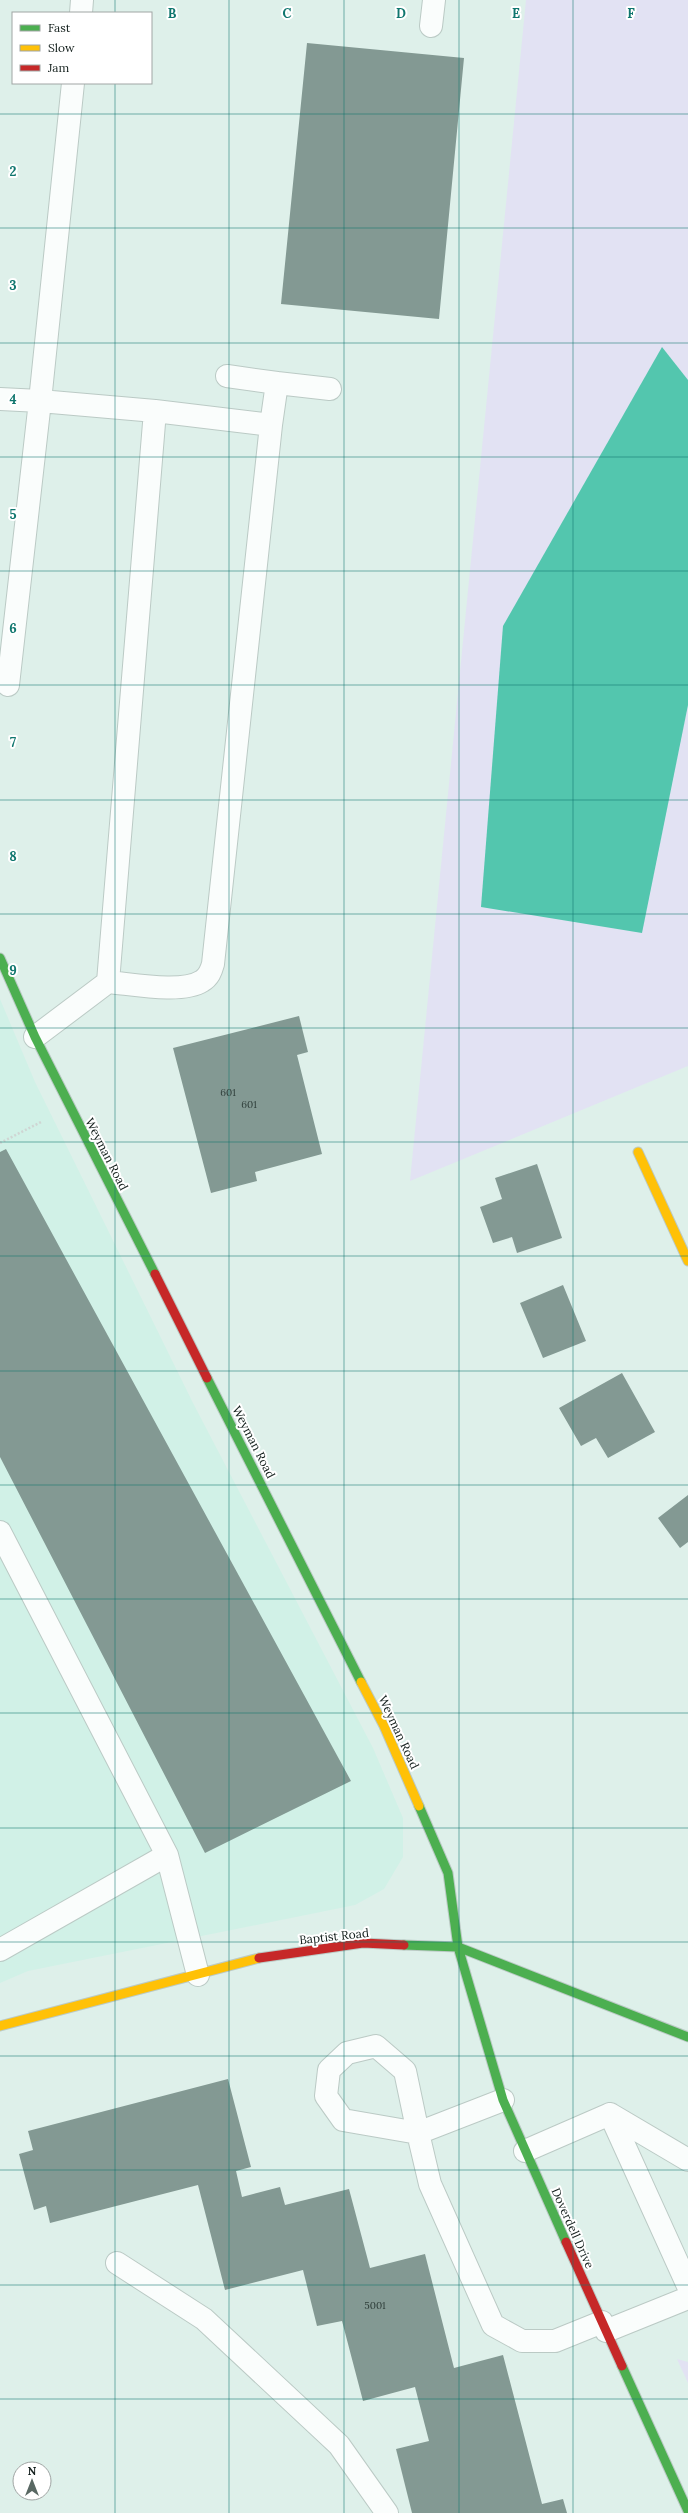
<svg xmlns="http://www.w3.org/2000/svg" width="688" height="2513" viewBox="0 0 688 2513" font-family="Lora,serif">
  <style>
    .built { fill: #d1f1e7 }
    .green { fill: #e2e2f3 }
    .water { fill: #53c6ae }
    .building { fill: #839993 }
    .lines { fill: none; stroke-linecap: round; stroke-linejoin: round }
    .lane-casing { stroke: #bbcac5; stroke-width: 24 }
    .fast-casing { stroke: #bbcac5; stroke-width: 11 }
    .slow-casing { stroke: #bbcac5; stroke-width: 11 }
    .jam-casing { stroke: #bbcac5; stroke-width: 11 }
    .path { stroke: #cfd5d3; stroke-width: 2.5; stroke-dasharray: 2 2; stroke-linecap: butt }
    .lane { stroke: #fafdfc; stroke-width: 22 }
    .fast { stroke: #4caf50; stroke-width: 9 }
    .slow { stroke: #ffc107; stroke-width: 9 }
    .jam { stroke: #c62828; stroke-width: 9 }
    .grid { fill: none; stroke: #0f766e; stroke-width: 1; stroke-opacity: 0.55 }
    .labels { text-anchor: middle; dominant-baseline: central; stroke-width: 4; stroke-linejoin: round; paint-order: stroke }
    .number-label { font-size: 10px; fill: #2e3d39 }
    .street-label { font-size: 12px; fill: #121e1b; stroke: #fff }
    .grid-label { font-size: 13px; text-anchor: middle; font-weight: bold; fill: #0f766e; stroke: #fff; stroke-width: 4; stroke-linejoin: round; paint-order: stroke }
  </style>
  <rect width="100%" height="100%" fill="#def0ea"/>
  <path class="built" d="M0 999 35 1082 193 1403 373 1748 403 1818V1857L384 1889 355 1905 28 1971 0 1983Z"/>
  <path class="green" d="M526 0H688V1066L410 1181Z
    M677 2359 688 2362V2383Z"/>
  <path class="water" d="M662 347 688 380V705L642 933 481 907 503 626Z"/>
  <path class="building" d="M307 43 464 58 439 319 281 304Z
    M299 1016 308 1052 297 1055 322 1154 255 1172 257 1181 211 1193 173 1048Z
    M6 1149 351 1781 205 1853 0 1457V1152Z
    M537 1164 562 1238 517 1253 512 1237 493 1243 480 1207 502 1199 495 1178Z
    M563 1285 586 1341 543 1358 520 1303Z
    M622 1373 655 1432 608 1458 596 1438 581 1446 559 1408Z
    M688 1495V1542L680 1548 658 1518Z
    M228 2079 251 2167 236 2171 242 2197 280 2187 285 2205 349 2189 370 2268 425 2254 454 2368 503 2355 542 2504 563 2499 567 2513H412L396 2449 429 2441 415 2387 363 2401 342 2321 317 2326 303 2270 225 2290 198 2185 50 2223 46 2206 34 2210 19 2154 33 2150 28 2131Z"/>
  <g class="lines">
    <defs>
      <path id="lane" d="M81 13 82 0
        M431 26 434 0
        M227 376 277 383
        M0 399 40 401 73 83
        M271 425 277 383 330 389
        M8 685 40 401 155 411 108 982 35 1037
        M108 982C132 984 182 994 202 981 209 977 211 971 213 964L271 425 155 411
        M0 1532 167 1855 198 1975
        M0 1950 167 1855
        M376 2046 405 2071 418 2133 343 2120 326 2096 329 2070 347 2053Z
        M503 2100 418 2133 430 2184 493 2325 522 2341H555L602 2322
        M610 2114 688 2286
        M610 2114 688 2160
        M525 2151 610 2114
        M117 2263 204 2319 339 2445 387 2513
        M606 2331 688 2298"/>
      <path id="fast" d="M0 958 35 1037 155 1274
        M207 1378 361 1682
        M419 1806 448 1873 458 1947 503 2100 566 2242
        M404 1945 458 1947 688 2037
        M622 2366 688 2511"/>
      <path id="slow" d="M638 1152 688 1261
        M361 1682 384 1726 419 1806
        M0 2026 259 1958"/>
      <path id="jam" d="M155 1274 207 1378
        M259 1958 363 1943 404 1945
        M566 2242 622 2366"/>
    </defs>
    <use href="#lane" class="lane-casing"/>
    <use href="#fast" class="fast-casing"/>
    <use href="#slow" class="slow-casing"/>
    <use href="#jam" class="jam-casing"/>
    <path class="path" d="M0 1143 41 1122"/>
    <use href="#lane" class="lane"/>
    <use href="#fast" class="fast"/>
    <use href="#slow" class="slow"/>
    <use href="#jam" class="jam"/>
  </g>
  <path class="grid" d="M115 0V13M229 0V2513M344 0V2513M459 0V2513M573 0V2513M115 83V2513M0 114H688M0 228H688M0 343H688M0 457H688M0 571H688M0 685H688M0 800H688M0 914H688M0 1028H688M0 1142H688M0 1256H688M0 1371H688M0 1485H688M0 1599H688M0 1713H688M0 1828H688M0 1942H688M0 2056H688M0 2170H688M0 2285H688M0 2399H688"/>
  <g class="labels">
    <g class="number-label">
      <text x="228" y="1092">601</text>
      <text x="249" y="1104">601</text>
      <text x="375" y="2305">5001</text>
    </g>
    <g class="street-label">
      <text transform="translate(107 1154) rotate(63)">Weyman Road</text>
      <text transform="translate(254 1442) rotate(63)">Weyman Road</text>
      <text transform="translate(399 1732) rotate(65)">Weyman Road</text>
      <text transform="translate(334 1936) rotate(-6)">Baptist Road</text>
      <text transform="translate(573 2228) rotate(66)">Doverdell Drive</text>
    </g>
  </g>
  <g class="grid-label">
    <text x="172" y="18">B</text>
    <text x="287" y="18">C</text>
    <text x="401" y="18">D</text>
    <text x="516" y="18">E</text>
    <text x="631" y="18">F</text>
    <text x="13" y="176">2</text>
    <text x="13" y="290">3</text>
    <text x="13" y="404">4</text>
    <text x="13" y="519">5</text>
    <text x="13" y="633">6</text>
    <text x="13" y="747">7</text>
    <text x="13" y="861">8</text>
    <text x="13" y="975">9</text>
  </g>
  <rect x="12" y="12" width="140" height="72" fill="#ffffff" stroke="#a0a5a4"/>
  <rect x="20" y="25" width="20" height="6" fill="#4caf50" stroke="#a0a5a4"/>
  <text x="48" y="32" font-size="12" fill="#121e1b">Fast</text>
  <rect x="20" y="45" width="20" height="6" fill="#ffc107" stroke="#a0a5a4"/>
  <text x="48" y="52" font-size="12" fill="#121e1b">Slow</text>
  <rect x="20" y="65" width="20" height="6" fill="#c62828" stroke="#a0a5a4"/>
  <text x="48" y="72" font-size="12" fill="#121e1b">Jam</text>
  <g transform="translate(32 2481)"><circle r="19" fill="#ffffff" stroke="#a0a5a4"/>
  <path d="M0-3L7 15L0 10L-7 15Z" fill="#596863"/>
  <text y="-6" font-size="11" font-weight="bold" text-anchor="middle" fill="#121e1b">N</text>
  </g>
</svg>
